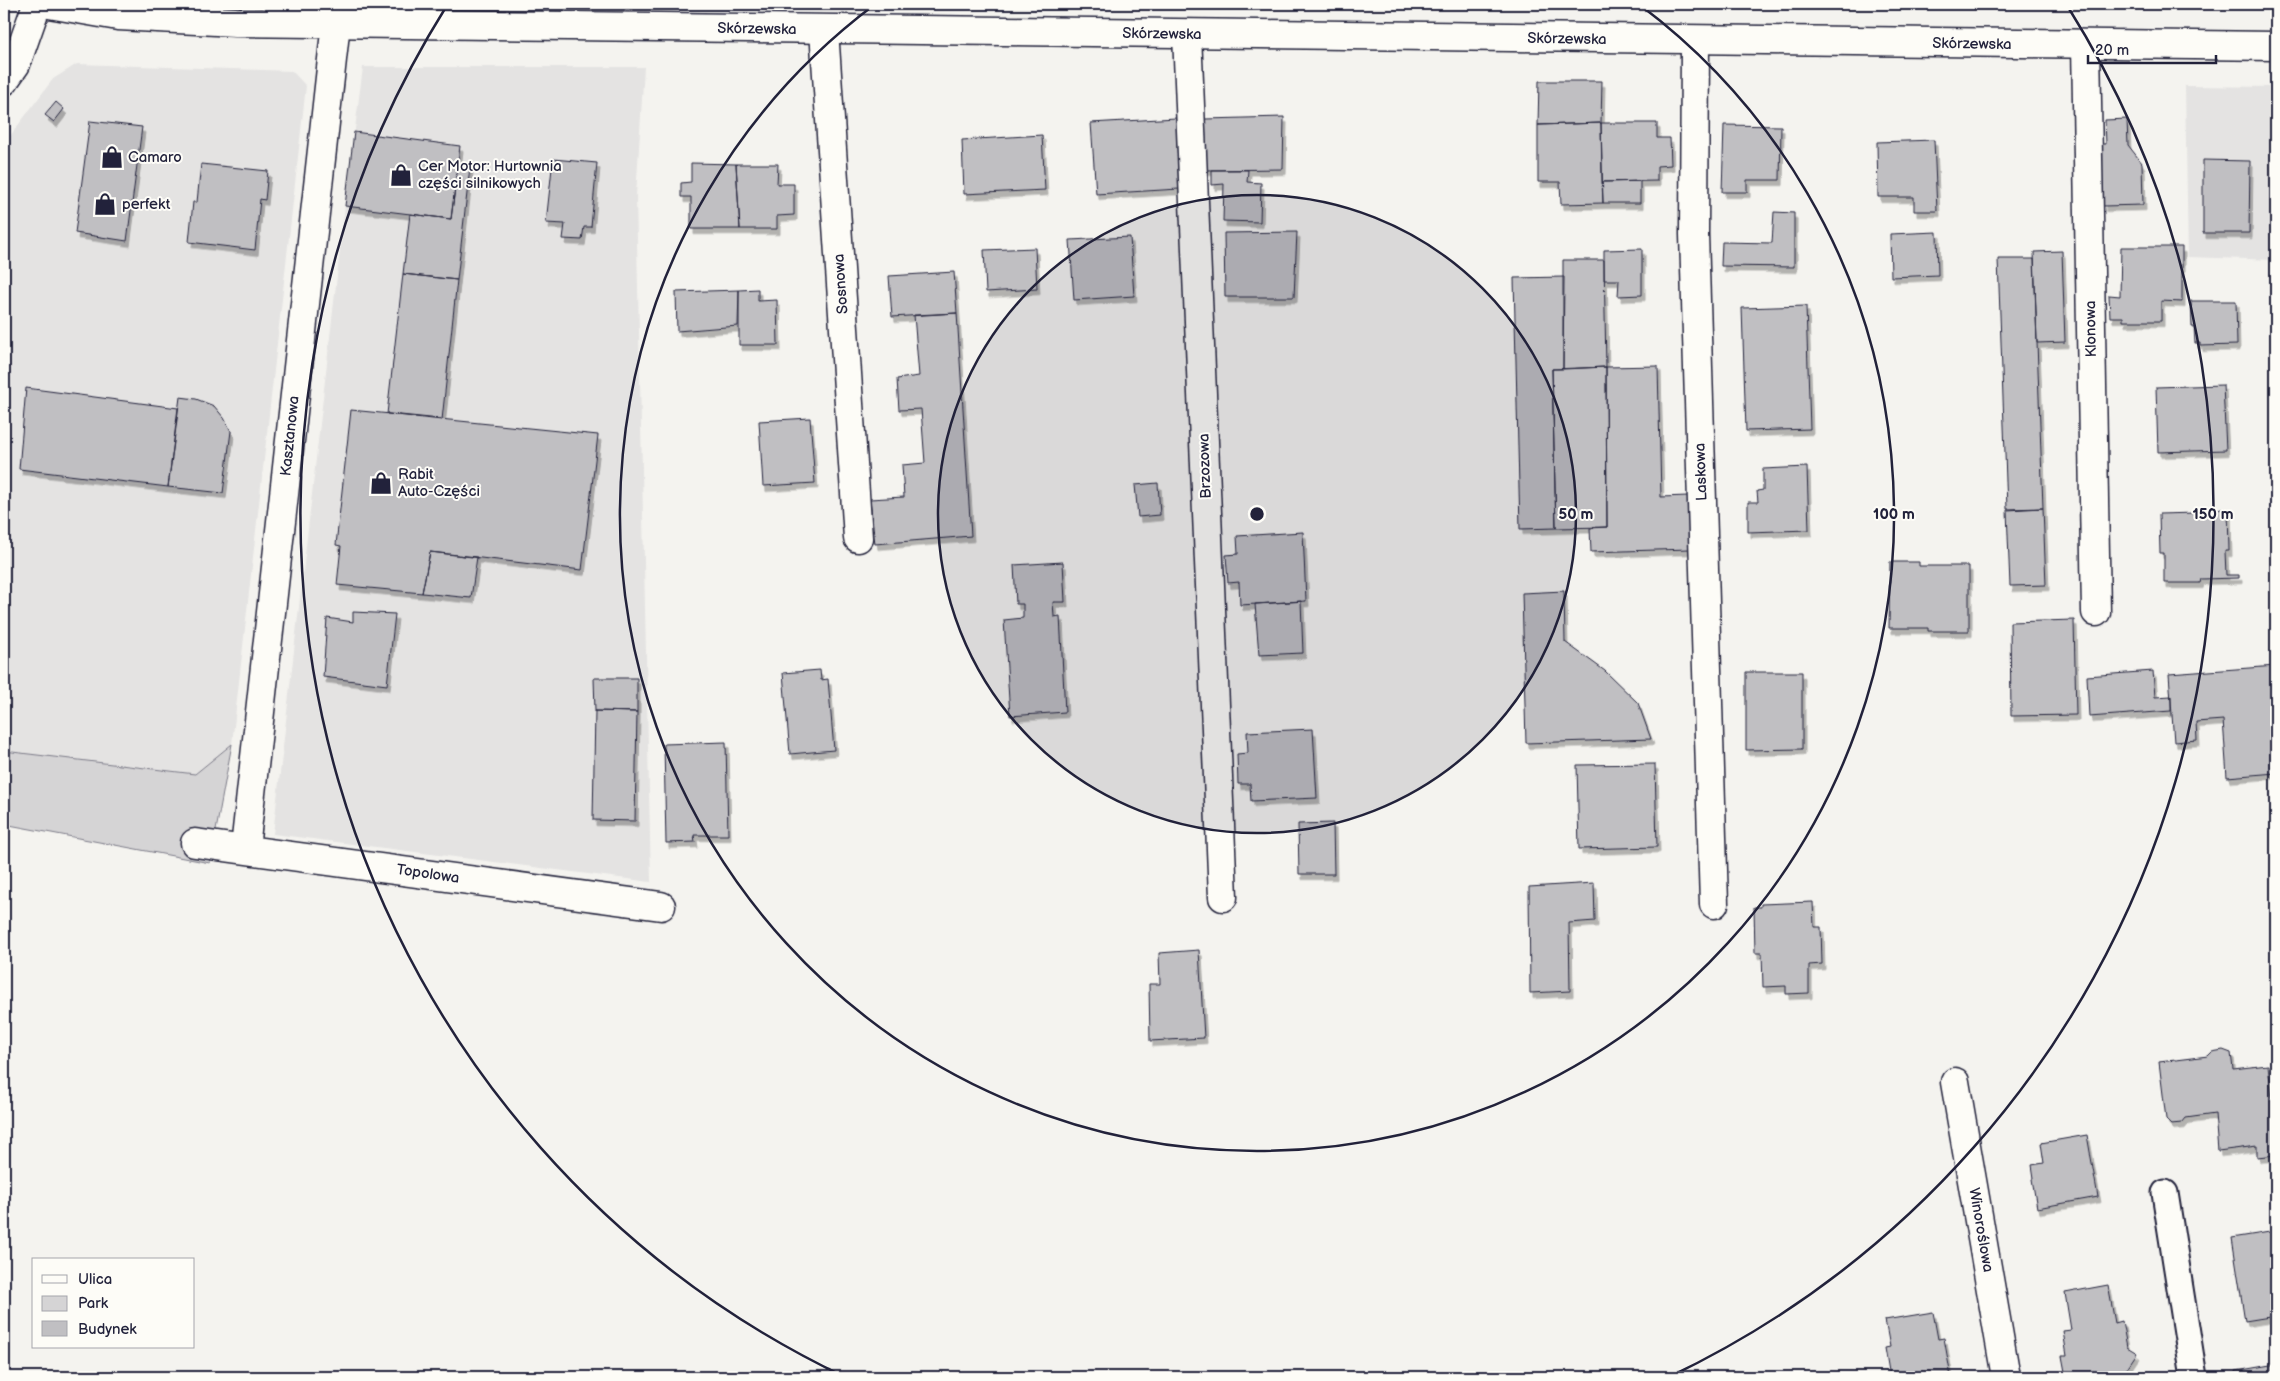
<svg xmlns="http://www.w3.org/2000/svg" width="2280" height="1381" viewBox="0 0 2280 1381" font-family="'Balsamiq Sans',sans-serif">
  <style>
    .built { fill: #e4e3e2 }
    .green { fill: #d5d4d5; stroke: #7c7b88 }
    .building { fill: #c0bfc2; stroke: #22223b; filter: url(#shadow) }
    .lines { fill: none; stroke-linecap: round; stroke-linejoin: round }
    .lane-casing { stroke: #22223b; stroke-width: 29 }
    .street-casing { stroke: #22223b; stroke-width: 31 }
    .secondary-casing { stroke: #22223b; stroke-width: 31 }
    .lane { stroke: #fdfcf7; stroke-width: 25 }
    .street { stroke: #fdfcf7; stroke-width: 28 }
    .secondary { stroke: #fdfcf7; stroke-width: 28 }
    .ring { fill: none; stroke: #22223b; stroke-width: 2.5 }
    .labels { text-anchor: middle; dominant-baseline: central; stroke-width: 4; stroke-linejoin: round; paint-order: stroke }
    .street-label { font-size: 15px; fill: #22223b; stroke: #fdfcf7 }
    .poi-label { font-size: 15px; fill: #22223b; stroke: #fdfcf7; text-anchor: start }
    .centre { fill: #22223b; stroke: #fdfcf7; stroke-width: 2.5 }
    .ring-label { font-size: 15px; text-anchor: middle; font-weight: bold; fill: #22223b; stroke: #fdfcf7; stroke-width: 4; stroke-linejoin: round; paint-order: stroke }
  </style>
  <defs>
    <filter id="shadow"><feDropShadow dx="3" dy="5.5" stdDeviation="0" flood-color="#0004"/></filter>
  </defs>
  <rect width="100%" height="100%" fill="#f4f3ef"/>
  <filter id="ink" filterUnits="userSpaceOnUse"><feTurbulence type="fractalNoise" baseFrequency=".02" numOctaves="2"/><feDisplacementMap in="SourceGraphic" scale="10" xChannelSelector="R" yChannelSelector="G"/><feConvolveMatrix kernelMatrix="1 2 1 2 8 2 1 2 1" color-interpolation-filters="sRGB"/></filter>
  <g filter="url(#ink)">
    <path class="built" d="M77 64 292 71 306 86 232 744 195 774 4 751V144L53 79Z
      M363 67H644L636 196 651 882 273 834 345 206Z
      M2185 86 2276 87V260L2188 257Z"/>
    <path class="green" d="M232 744 210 863 4 824V751L195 774Z"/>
    <path class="building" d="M1539 81H1602L1601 123 1538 125Z
      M56 102 64 109 54 122 45 115Z
      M1284 117 1283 169 1204 170 1205 119Z
      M1176 118 1179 189 1096 194 1091 123Z
      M2127 119 2128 145 2142 163 2143 205 2103 206 2102 144H2106L2105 120Z
      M90 121 142 127 127 241 75 233Z
      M1601 123H1657V138H1670L1671 165 1657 166V181L1602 182Z
      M1601 123 1603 203 1561 204 1560 182H1538V125Z
      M1724 125 1781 126 1780 180H1747V192H1722Z
      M354 132 460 146 451 219 345 206Z
      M1042 135 1045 190 964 194 962 140Z
      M1934 140 1937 211H1914V197H1878L1877 142Z
      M553 159 597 163 591 227H584L582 240 563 239 565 224 546 223Z
      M2203 160 2250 161 2249 233H2203Z
      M691 163 736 164 740 229H691V197H681V183L691 182Z
      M201 164 268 171 265 200 260 199 255 250 189 242 193 202H197Z
      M736 164H778L777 184H794V215L777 216V229H740Z
      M458 166 470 167 457 280 403 274 410 214 451 219Z
      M1212 170H1248L1247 182 1261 183 1260 222 1223 221 1224 184 1212 185Z
      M1640 181V203H1603L1602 182Z
      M1774 212 1794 213V267L1721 266 1722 242 1772 243Z
      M1297 232 1294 297H1225L1224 233Z
      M1937 232 1938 275 1891 277 1890 234Z
      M1130 237 1134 296 1074 300 1070 240Z
      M2121 247H2182V302L2161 301V321H2123V317H2110L2109 295 2120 296Z
      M1035 248 1037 289 986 292 984 250Z
      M1642 249V295L1618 296 1619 280H1604V250Z
      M2062 251 2065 342 2037 343 2034 252Z
      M1998 259H2034L2043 508 2007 509Z
      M1563 260H1604L1606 367 1563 369Z
      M954 272 957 313 892 317 889 276Z
      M403 274 457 280 442 420 387 414Z
      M1564 277 1563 369H1552L1556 528 1520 529 1514 278Z
      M758 289V301L777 300 778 345H739V290Z
      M739 290 738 326 677 331 676 292Z
      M2191 301H2236L2237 345 2200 346V343H2195L2194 327H2192Z
      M1806 306 1810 429 1746 431 1742 308Z
      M957 313 971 536 875 544 870 499 904 497 902 465 925 463 921 409 899 410 897 379 919 376 914 315Z
      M1658 366 1661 497 1688 496 1689 549 1591 552 1590 528 1607 527 1606 367Z
      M1606 367 1607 527 1556 528 1552 369Z
      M2223 385 2226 450 2158 452 2156 387Z
      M26 388 178 408 168 487 19 469Z
      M180 397 196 399 214 406 224 418 231 431 223 493 168 487Z
      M351 410 598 435 582 570 430 552 422 593 337 585 341 546 336 545Z
      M810 418 815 483 763 486 759 421Z
      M1807 467 1809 530 1748 532V502H1758L1757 491 1763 490V469Z
      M1158 483 1160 515 1138 517 1135 485Z
      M2043 508 2046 585 2010 586 2007 510Z
      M2228 509 2229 551H2225L2226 575H2239V578L2201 579 2200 583H2164V553H2160L2159 514 2196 513V510Z
      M1303 532 1306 601 1240 605 1239 582 1228 583 1226 555 1238 554 1237 536Z
      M430 552 477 557 471 598 422 593Z
      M1063 562 1065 602H1053L1054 617 1060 616 1065 712 1010 716 1004 620 1023 618V604H1016L1014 565Z
      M1890 562H1919V566H1969V631H1928V628H1889Z
      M1564 591 1565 642 1605 671 1638 703 1651 739 1526 743 1522 593Z
      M1301 601 1303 653 1259 655 1255 604Z
      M353 612 395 614 387 685 323 677 327 618 353 622Z
      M2074 620 2076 715 2011 716 2010 622Z
      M2276 666V773L2227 777 2223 720 2196 722 2197 740 2174 742 2169 674Z
      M820 670 821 680 828 679 834 750 790 754 783 673Z
      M2153 671 2155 697 2171 696V711L2089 717 2087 676Z
      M1746 672H1802V749L1746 750Z
      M594 678H637V712L595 711Z
      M595 711 637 712 635 821 593 820Z
      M1313 729 1317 798 1251 801 1250 784H1238L1237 754 1248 753 1247 732Z
      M726 742 728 835H694L695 842 666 843 664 744Z
      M1655 764 1657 847 1579 849 1577 765Z
      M1333 823 1334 874H1299L1298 824Z
      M1594 883 1595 921 1569 923 1570 991 1530 993 1529 887Z
      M1813 902 1814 927H1821L1822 964 1809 965V993L1786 994V986L1763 987 1762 953H1755L1754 907H1761V904Z
      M1199 950 1204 1038 1150 1041 1149 984H1160L1159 953Z
      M2223 1050 2231 1053 2233 1069 2268 1065 2274 1115H2276V1155L2257 1157V1146L2218 1151 2215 1114 2186 1118 2182 1123 2171 1124 2166 1119 2159 1062 2208 1056 2212 1052Z
      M2087 1135 2098 1197 2037 1208 2032 1179 2034 1178 2032 1165 2044 1163 2041 1143Z
      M2276 1231V1316L2245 1321 2232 1238Z
      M2108 1285 2115 1323 2122 1321 2127 1347 2137 1353 2121 1377H2066L2062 1356H2067L2063 1331 2071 1330 2065 1293Z
      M1933 1312 1938 1339 1944 1338 1951 1377H1890L1885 1348 1890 1347 1885 1320Z
      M2276 1364V1377H2237L2236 1371Z"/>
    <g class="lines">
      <defs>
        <path id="lane" d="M2165 1193 2194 1377"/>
        <path id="street" d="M824 30 858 538
          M1187 34 1223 897
          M1695 41 1694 234 1714 904
          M2086 45 2096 612
          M4 81 16 64 37 4
          M195 843 661 906
          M245 848 336 23
          M1955 1082 2006 1377"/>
        <path id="secondary" d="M49 4 118 16 236 22 2276 46"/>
      </defs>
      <use href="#lane" class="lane-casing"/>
      <use href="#street" class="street-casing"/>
      <use href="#secondary" class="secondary-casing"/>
      <use href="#lane" class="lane"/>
      <use href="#street" class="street"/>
      <use href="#secondary" class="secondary"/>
    </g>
  </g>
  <circle cx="1257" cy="514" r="319" fill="#22223b" fill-opacity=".12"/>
  <g class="ring">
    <circle cx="1257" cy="514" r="319"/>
    <path d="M1640 5A637 637 0 1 1 874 5"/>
    <path d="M845 1377A956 956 0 0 1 446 7M2068 7A956 956 0 0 1 1669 1377"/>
  </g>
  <defs>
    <symbol id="shop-bare" viewBox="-9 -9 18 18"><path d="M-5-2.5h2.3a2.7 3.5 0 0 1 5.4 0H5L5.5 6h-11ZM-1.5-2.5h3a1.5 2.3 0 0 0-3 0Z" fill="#22223b" stroke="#fdfcf7" stroke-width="2.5" paint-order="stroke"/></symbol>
  </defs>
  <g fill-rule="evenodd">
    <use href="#shop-bare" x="96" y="141" width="32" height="32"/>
    <use href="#shop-bare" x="385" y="159" width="32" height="32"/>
    <use href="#shop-bare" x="89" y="188" width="32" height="32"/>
    <use href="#shop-bare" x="365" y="467" width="32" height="32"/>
  </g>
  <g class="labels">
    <g class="street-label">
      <text transform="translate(757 29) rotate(1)">Skórzewska</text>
      <text transform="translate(1162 34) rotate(1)">Skórzewska</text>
      <text transform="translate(1567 39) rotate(1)">Skórzewska</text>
      <text transform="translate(1972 44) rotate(1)">Skórzewska</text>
      <text transform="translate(841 284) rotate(-94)">Sosnowa</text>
      <text transform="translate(2091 329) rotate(-91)">Klonowa</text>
      <text transform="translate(290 436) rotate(-84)">Kasztanowa</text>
      <text transform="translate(1205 466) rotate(-92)">Brzozowa</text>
      <text transform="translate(1701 472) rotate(-92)">Laskowa</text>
      <text transform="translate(428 874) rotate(8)">Topolowa</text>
      <text transform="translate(1981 1230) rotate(80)">Winoroślowa</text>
    </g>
    <g class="poi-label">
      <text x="128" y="157">Camaro</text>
      <text x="418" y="166">Cer Motor: Hurtownia<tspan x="418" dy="17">części silnikowych</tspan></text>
      <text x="122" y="204">perfekt</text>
      <text x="398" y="474">Rabit<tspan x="398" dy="17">Auto-Części</tspan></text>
    </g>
  </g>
  <circle cx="1257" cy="514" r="8" class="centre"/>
  <g class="ring-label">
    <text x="1576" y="519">50 m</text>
    <text x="1894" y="519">100 m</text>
    <text x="2213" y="519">150 m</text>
  </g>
  <rect width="2280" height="1381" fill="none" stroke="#fdfcf7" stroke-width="20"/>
  <rect x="10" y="10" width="2260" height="1361" fill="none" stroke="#22223b" stroke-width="2" filter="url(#ink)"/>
  <rect x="32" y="1258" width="162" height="90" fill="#fdfcf7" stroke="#a5a5ac"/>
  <rect x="42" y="1275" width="25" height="8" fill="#fdfcf7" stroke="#a5a5ac"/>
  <text x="78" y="1284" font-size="15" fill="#22223b">Ulica</text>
  <rect x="42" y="1296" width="25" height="15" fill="#d5d4d5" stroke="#a5a5ac"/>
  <text x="78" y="1308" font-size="15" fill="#22223b">Park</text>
  <rect x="42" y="1321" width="25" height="15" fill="#c0bfc2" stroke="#a5a5ac"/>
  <text x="78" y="1334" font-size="15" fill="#22223b">Budynek</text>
  <path d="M2088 55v8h128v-8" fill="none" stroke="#22223b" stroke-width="2.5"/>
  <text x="2095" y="55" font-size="15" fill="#22223b" stroke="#fdfcf7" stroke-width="4" paint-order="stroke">20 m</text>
</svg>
